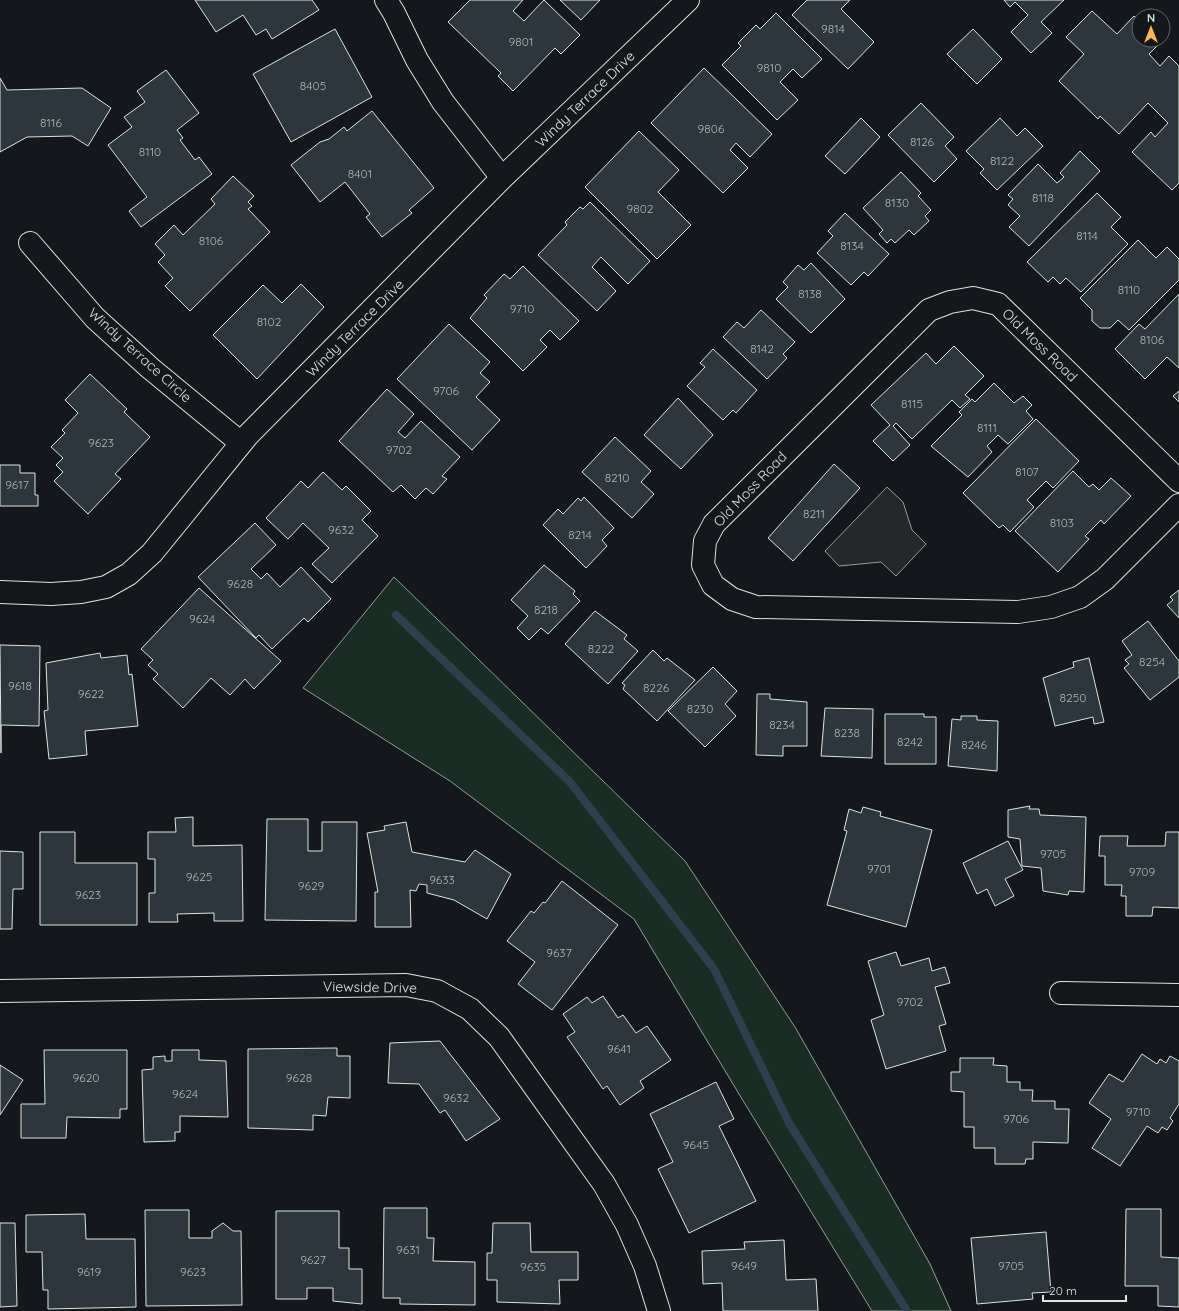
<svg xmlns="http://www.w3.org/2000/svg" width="1179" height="1311" viewBox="0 0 1179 1311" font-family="Quicksand,sans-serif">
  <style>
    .green { fill: #1a2d24; stroke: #939e99 }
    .parking { fill: #24282b; stroke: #939e99 }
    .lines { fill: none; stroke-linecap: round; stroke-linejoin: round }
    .stream { stroke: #2f3f4d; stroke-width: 8 }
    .building { fill: #2c363c; stroke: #d8e6dc }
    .minor-casing { stroke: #d8e6dc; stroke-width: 24 }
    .minor { stroke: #14181c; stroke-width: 22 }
    .labels { text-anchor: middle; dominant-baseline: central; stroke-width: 3; stroke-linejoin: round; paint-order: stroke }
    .number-label { font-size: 12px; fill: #adbab4 }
    .street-label { font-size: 14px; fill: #d8e6dc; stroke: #14181c }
  </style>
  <rect width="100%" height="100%" fill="#14181c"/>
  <path class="green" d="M394 577 685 861 795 1027 930 1264 951 1311H872L742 1099 634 919 450 781 303 688Z"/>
  <path class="parking" d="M887 487 903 502 912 530 926 544 896 576 881 562 839 566 825 551Z"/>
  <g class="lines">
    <path class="stream" d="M396 615 570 782 714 969 789 1123 907 1311"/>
  </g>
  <path class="building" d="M195 0H312L319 10 272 39 266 29 256 35 243 15 216 32Z
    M470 0H523L513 11 524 21 544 0 580 35 561 54 555 48 513 91 498 76 501 73 448 22Z
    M560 0H600L581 20Z
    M807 0H850L841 9 874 42 848 69 792 15Z
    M1004 0H1064L1041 22 1052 33 1031 53 1011 32 1028 15 1015 2 1010 7Z
    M1092 11 1117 34 1134 16 1139 20V40H1160L1161 42 1149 54 1160 66 1169 56 1179 66V183L1172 190 1132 152 1151 132 1155 137 1168 123 1148 103 1119 134 1100 116 1098 119 1059 81 1084 54 1066 37Z
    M776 13 822 59 802 78 793 69 780 82 798 100 777 120 722 65 741 46 738 43 756 25 760 29Z
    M335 29 372 97 291 142 253 74Z
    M973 29 1002 59 977 84 947 54Z
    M704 68 772 134 750 157 736 143 730 150 748 168 723 193 651 123Z
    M166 70 199 113 177 130 183 138 180 140 195 160 199 157 212 174 141 227 129 211 147 197 108 145 132 127 124 117 145 102 137 91Z
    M0 78 7 90 82 88 111 108 88 146 72 136 27 137 0 152Z
    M921 103 954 137 945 146 957 159 934 182 888 135Z
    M372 111 434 188 409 210 412 213 382 237 366 217 370 214 345 182 320 202 291 165 320 142 329 139 344 127 347 131Z
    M861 118 880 137 845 174 825 156Z
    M1000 118 1017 136 1025 128 1043 146 997 190 980 173 984 169 966 151Z
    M639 131 679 170 658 192 691 225 657 259 585 187Z
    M1080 151 1100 171 1029 246 1009 227 1020 216 1008 205 1013 199 1008 195 1038 164 1057 183 1064 177 1060 173Z
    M901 172 921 193 918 196 931 210 925 216 929 221 914 235 909 230 895 243 891 239 887 243 879 234 883 230 863 208Z
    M233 176 254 196 248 202 252 206 248 209 270 232 190 311 165 286 173 278 158 262 165 255 155 244 174 225 183 235 215 204 211 199Z
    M1097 193 1121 217 1111 227 1128 244 1081 292 1066 278 1060 284 1053 277 1048 282 1027 262Z
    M590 202 650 261 628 284 601 257 592 267 616 291 597 311 538 255 567 225 565 222 580 207 583 209Z
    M845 213 889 254 868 276 864 272 851 285 817 253 833 236 828 231Z
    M1138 240 1156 258 1167 247 1179 259V280L1129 330 1118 320 1110 328H1100L1092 321V310L1080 298Z
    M811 263 845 299 811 333 776 299 788 287 783 282 798 265 804 270Z
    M523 266 579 321 560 340 550 330 540 340 547 347 523 371 470 318 487 298 484 295 504 274 510 279Z
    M301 284 324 307 257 379 213 335 263 285 282 303Z
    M1179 294V368L1167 357 1145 379 1115 349 1139 324 1145 329Z
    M761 310 795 342 783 354 787 358 767 379 723 337 737 322 744 328Z
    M449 324 490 362 480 373 490 382 476 397 500 420 472 450 397 379Z
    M954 346 984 376 965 395 970 399 960 408 952 400 912 439 896 423 893 426 910 445 893 461 873 441 890 425 871 405 926 353 936 364Z
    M713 349 757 390 736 413 733 410 723 420 687 386 705 367 700 363Z
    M90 374 127 409 124 412 150 437 115 474 121 479 88 514 54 481 63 472 56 465 63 458 51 447 65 433 62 430 78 413 65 400Z
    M994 383 1014 403 1023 396 1032 405 1026 411 1033 419 1008 444 998 435 987 446 992 452 968 477 931 446 962 415 959 412 972 399 975 402Z
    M387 389 414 414 398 432 405 438 421 421 460 457 442 476 447 479 433 494 426 488 415 499 401 485 393 492 339 441Z
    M1179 391V402L1173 396Z
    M678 398 713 435 681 469 644 435Z
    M1036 419 1079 461 1053 488 1046 481 1027 500 1034 507 1010 532 1003 525 999 528 963 493Z
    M615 437 651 471 641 482 654 494 632 518 582 472Z
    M834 464 860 488 793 561 768 538Z
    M0 465H20V473H35V495H38V506H0Z
    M1073 471 1089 487 1093 484 1099 490 1111 478 1131 496 1104 524 1101 520 1085 536 1089 539 1058 572 1015 531Z
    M323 472 342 490 346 486 371 511 362 520 378 536 332 583 312 564 329 548 303 523 288 539 266 518 301 481 308 488Z
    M584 497 614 528 602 540 607 546 586 568 543 525 558 509 563 514 578 498 581 501Z
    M255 523 276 545 251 569 261 579 267 573 280 587 301 567 331 599 308 622 304 618 272 649 259 635 256 638 198 577Z
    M544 565 575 591 573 594 580 601 548 634 541 628 529 640 517 628 528 616 511 600Z
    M199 588 281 661 254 689 245 679 230 695 211 678 183 708 153 679 158 674 148 665 153 660 141 649Z
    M1179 590V618L1167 605 1173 600 1170 597Z
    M595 611 627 635 624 639 638 651 608 684 565 644Z
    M1148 621 1179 661V677L1150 700 1124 668 1129 664 1125 660 1132 655 1122 641Z
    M0 645 40 646 39 726 1 725V753Z
    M653 650 664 661 667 658 695 680 657 721 623 689 625 685 622 683Z
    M100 653 101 658 127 655 129 675 132 674 138 726 85 731 87 755 49 759 44 711 48 710 46 663Z
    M1089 658 1104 722 1094 724 1093 717 1055 726 1043 678 1074 667 1073 662Z
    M713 667 737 691 725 704 736 716 705 747 668 711Z
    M757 694H770V699L807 702V746H783V756L756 755Z
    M825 708 873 709 872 758 821 756Z
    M885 714H924V717H936V764H885Z
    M961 716H977V720L998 721 997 771 948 766 952 719 961 720Z
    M1030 806 1029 809H1039L1040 815 1086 817 1084 892 1069 891 1068 895 1043 891 1041 868 1022 866 1020 839 1008 837V810Z
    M863 807 881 812 880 816 932 830 906 927 827 905 847 831 844 830 849 809 861 813Z
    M193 817V846L242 845 243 921H214V913L177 914 178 922H149V893H155V859H148V832H176L175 818Z
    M267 819H308V851H322V822H357L356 921 265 920Z
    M406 822 412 852 465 862 475 850 511 874 487 919 454 900 427 893V885L419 884 416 891 410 890 411 927H375V892H378L367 833 385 830 384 826Z
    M40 832H75V863H137V925H40Z
    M1166 832H1179V908L1153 907 1152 916H1126V896H1121L1122 885H1105V856H1099L1100 836H1128L1127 846H1165Z
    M1008 841 1023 870 1005 879 1014 896 995 906 987 889 977 894 963 863Z
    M0 851 23 852V889H13L12 929H0Z
    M562 881 618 925 552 1010 518 984 535 962 507 941 531 911 534 913 543 902 545 903Z
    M896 952 901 966 929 958 932 971 945 967 950 983 935 987 946 1024 939 1026 946 1051 886 1069 871 1020 884 1015 868 961Z
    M603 996 618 1018 623 1015 636 1033 647 1026 671 1060 640 1081 644 1088 620 1105 607 1086 603 1089 567 1037 575 1032 563 1014 587 997 592 1003Z
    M440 1041 500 1119 466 1141 445 1110 440 1113 419 1084 388 1083 390 1043Z
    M337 1048V1056H350V1098L328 1097 326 1116 313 1115V1130L248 1128V1049Z
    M44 1050H127V1109H120V1118L67 1117 66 1138H21V1104H45Z
    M172 1050H199V1060L226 1061 228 1117 180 1116V1132H175V1141L144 1142 142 1070 153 1069V1057L165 1056V1061H172Z
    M1142 1054 1157 1064 1160 1059 1166 1063 1170 1056 1179 1061V1104L1170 1118 1173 1121 1167 1130 1162 1127 1158 1133 1147 1126 1120 1166 1092 1148 1111 1119 1089 1103 1109 1074 1123 1082Z
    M960 1058H994L993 1065 1007 1066V1082H1020V1090H1033L1032 1101H1055V1109H1069L1068 1143 1033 1142V1159H1026L1025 1164H995V1148H974V1127H964V1092L951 1091V1072H960Z
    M0 1065 23 1080 0 1115Z
    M716 1082 734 1119 719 1126 756 1201 689 1233 658 1169 673 1162 650 1114Z
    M384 1208H427V1238H434L433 1261 475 1262V1305L400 1304V1298H383Z
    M1126 1209H1161V1257L1179 1258V1307L1158 1306V1286H1125Z
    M145 1210H189V1238H212V1231L223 1223 233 1231H241L242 1305 146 1306Z
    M276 1211H339V1248H349V1269H362V1304L333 1301V1288H307V1299H276Z
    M85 1214 86 1239H135L136 1307 48 1309V1290H43L42 1252H26V1215Z
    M0 1223H15L17 1306 0 1307Z
    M493 1223H530L531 1252H578V1280H559L560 1304 497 1302V1280H487V1253H492Z
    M1046 1232 1051 1292 1032 1293 1033 1299 977 1304 971 1238Z
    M784 1240 786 1280 816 1279 818 1311H723L722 1283 703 1284 702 1251 745 1249 744 1242Z"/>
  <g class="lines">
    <defs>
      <path id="minor" d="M386 0 394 13 417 60 443 102 502 178
        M30 243 95 318 150 368 241 443
        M1179 481 998 304 973 298 950 302 929 310 714 524 705 541 703 565 713 585 732 599 756 607 1018 612 1051 607 1080 597 1105 579 1179 505
        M0 592 51 594 81 592 106 587 129 574 152 553 248 435 502 178 688 0
        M0 991 406 985 437 991 470 1009 499 1037 604 1184 627 1225 645 1266 659 1311
        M1061 993 1179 995"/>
    </defs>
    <use href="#minor" class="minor-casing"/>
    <use href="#minor" class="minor"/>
  </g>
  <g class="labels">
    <g class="number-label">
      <text x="833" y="28">9814</text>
      <text x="521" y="41">9801</text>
      <text x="769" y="67">9810</text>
      <text x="313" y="85">8405</text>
      <text x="51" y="122">8116</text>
      <text x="711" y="128">9806</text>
      <text x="922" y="141">8126</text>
      <text x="150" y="151">8110</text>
      <text x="1002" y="160">8122</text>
      <text x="360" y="173">8401</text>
      <text x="1043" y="197">8118</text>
      <text x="897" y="202">8130</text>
      <text x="640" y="208">9802</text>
      <text x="1087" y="235">8114</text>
      <text x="211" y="240">8106</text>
      <text x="852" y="245">8134</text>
      <text x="1129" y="289">8110</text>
      <text x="810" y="293">8138</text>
      <text x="522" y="308">9710</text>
      <text x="269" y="321">8102</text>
      <text x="1152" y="339">8106</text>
      <text x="762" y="348">8142</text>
      <text x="446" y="390">9706</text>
      <text x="912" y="403">8115</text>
      <text x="987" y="427">8111</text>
      <text x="101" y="442">9623</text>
      <text x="399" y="449">9702</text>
      <text x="1027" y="471">8107</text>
      <text x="617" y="477">8210</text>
      <text x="17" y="484">9617</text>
      <text x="814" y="513">8211</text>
      <text x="1062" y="522">8103</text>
      <text x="341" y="529">9632</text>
      <text x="580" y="534">8214</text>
      <text x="240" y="583">9628</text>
      <text x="546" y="609">8218</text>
      <text x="202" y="618">9624</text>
      <text x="601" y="648">8222</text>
      <text x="1152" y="661">8254</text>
      <text x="20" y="685">9618</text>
      <text x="656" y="687">8226</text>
      <text x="91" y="693">9622</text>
      <text x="1073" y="697">8250</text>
      <text x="700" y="708">8230</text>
      <text x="782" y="724">8234</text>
      <text x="847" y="732">8238</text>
      <text x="910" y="741">8242</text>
      <text x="974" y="744">8246</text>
      <text x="1053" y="853">9705</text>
      <text x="879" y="868">9701</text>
      <text x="1142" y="871">9709</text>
      <text x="199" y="876">9625</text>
      <text x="442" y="879">9633</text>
      <text x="311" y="885">9629</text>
      <text x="88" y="894">9623</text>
      <text x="559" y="952">9637</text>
      <text x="910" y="1001">9702</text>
      <text x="619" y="1048">9641</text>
      <text x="86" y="1077">9620</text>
      <text x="299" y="1077">9628</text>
      <text x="185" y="1093">9624</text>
      <text x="456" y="1097">9632</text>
      <text x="1138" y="1111">9710</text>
      <text x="1016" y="1118">9706</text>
      <text x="696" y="1144">9645</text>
      <text x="408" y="1249">9631</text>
      <text x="313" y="1259">9627</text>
      <text x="744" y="1265">9649</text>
      <text x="1011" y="1265">9705</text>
      <text x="533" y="1266">9635</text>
      <text x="89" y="1271">9619</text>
      <text x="193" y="1271">9623</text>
    </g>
    <g class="street-label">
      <text transform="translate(585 99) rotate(-44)">Windy Terrace Drive</text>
      <text transform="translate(355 328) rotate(-45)">Windy Terrace Drive</text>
      <text transform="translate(1040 345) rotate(44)">Old Moss Road</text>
      <text transform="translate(140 355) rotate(42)">Windy Terrace Circle</text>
      <text transform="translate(750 489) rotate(-46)">Old Moss Road</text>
      <text transform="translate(370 987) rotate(1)">Viewside Drive</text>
    </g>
  </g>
  <g transform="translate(1151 28)"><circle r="19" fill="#14181c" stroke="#626a69"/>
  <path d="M0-3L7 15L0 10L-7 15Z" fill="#ffb74d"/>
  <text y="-6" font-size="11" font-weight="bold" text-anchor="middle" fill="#d8e6dc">N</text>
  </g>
  <path d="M1043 1295v6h83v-6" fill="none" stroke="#d8e6dc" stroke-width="2"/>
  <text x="1049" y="1295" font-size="12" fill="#d8e6dc" stroke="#14181c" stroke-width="3" paint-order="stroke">20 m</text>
</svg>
